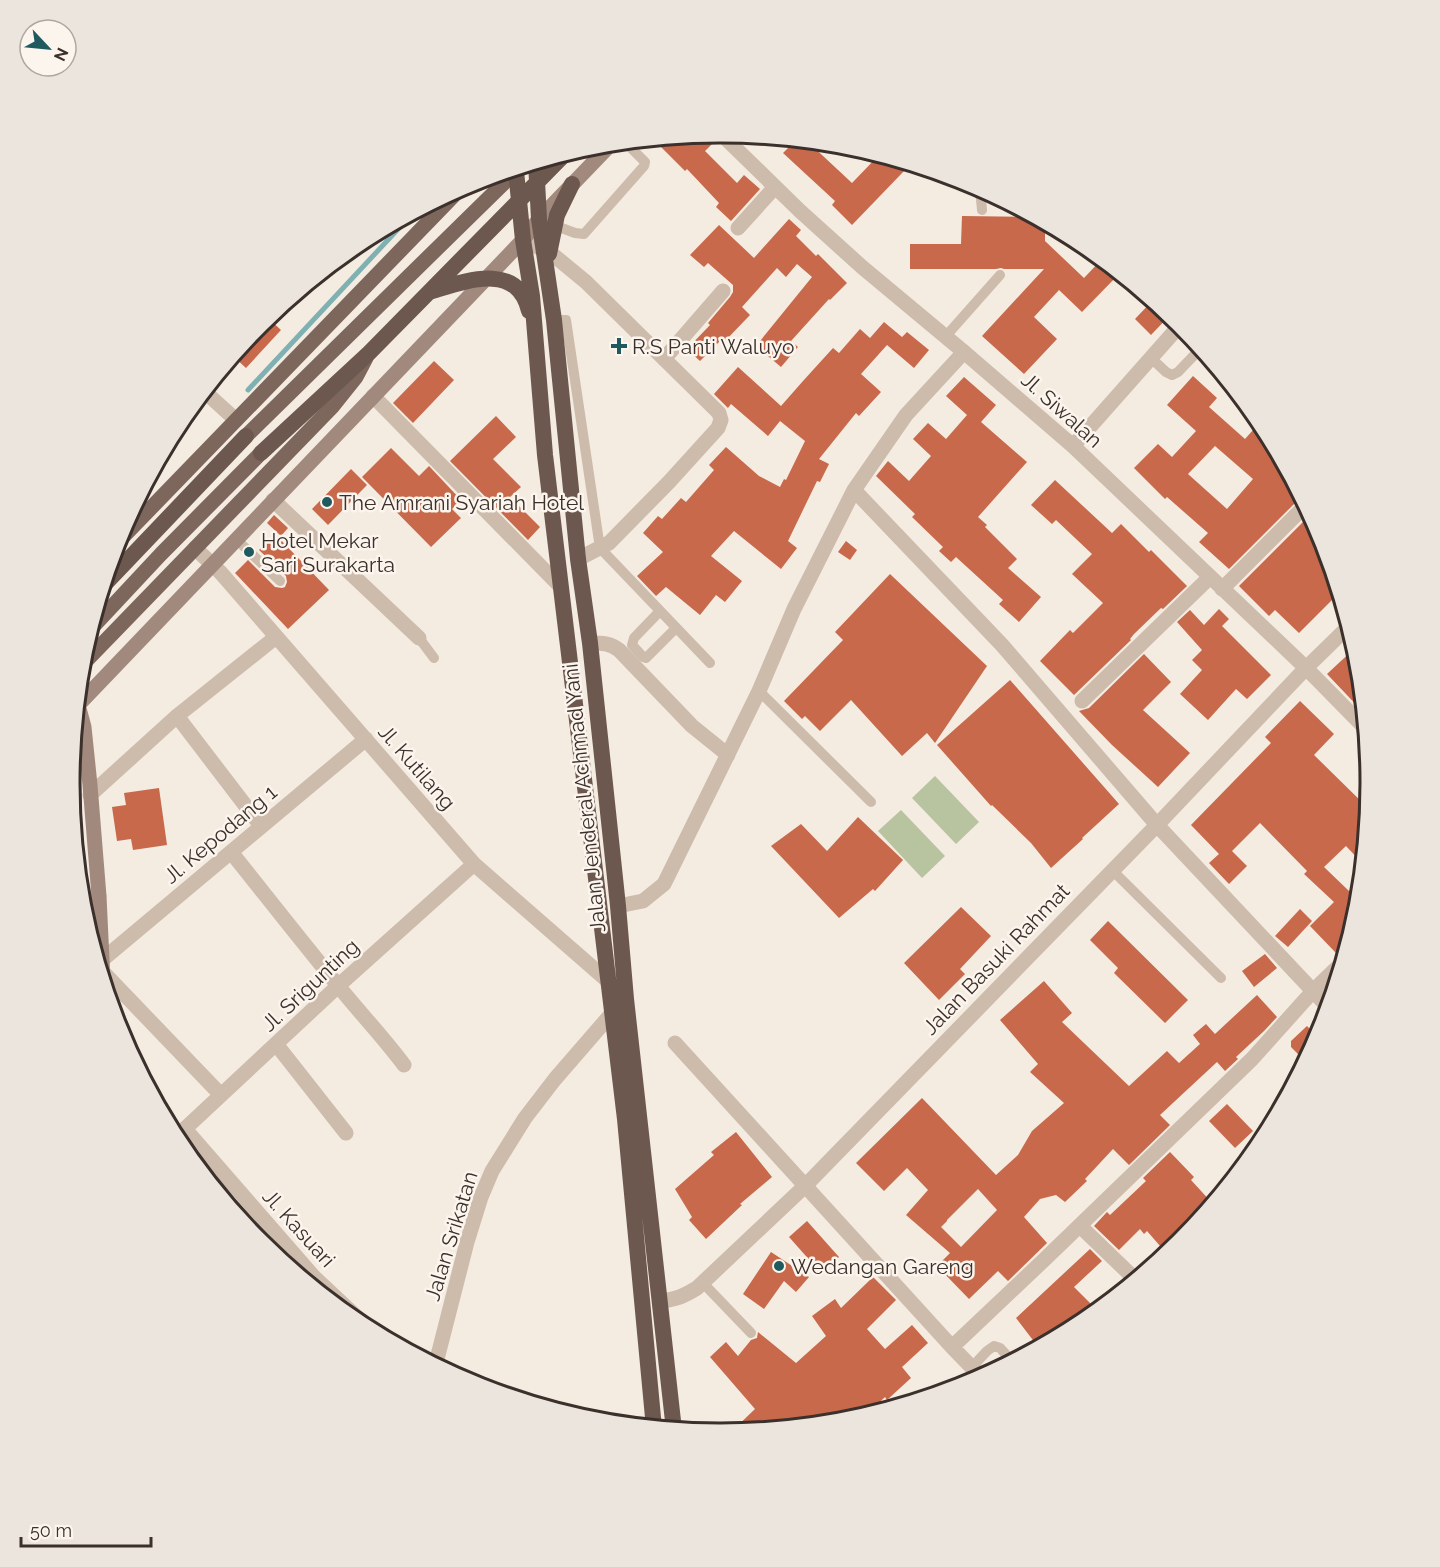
<svg xmlns="http://www.w3.org/2000/svg" width="1440" height="1567" viewBox="0 0 1440 1567" font-family="Raleway,sans-serif">
  <style>
    .green { fill: #b8c4a0 }
    .lines { fill: none; stroke-linecap: round; stroke-linejoin: round }
    .stream { stroke: #7fb0b2; stroke-width: 5 }
    .building { fill: #c8694b; fill-rule: evenodd }
    .service { stroke: #cdbbac; stroke-width: 10 }
    .minor { stroke: #cdbbac; stroke-width: 15 }
    .tertiary { stroke: #cdbbac; stroke-width: 15 }
    .secondary { stroke: #a18a7d; stroke-width: 15 }
    .primary { stroke: #7d675c; stroke-width: 15 }
    .trunk { stroke: #6c584f; stroke-width: 16 }
    .poi-dot { fill: #1f5a5e; stroke: #fbf5ee; stroke-width: 2 }
    .labels { text-anchor: middle; dominant-baseline: central; stroke-width: 5; stroke-linejoin: round; paint-order: stroke }
    .poi-label { font-size: 21px; fill: #3b302b; stroke: #fbf5ee; text-anchor: start }
    .street-label { font-size: 21px; fill: #3b302b; stroke: #fbf5ee }
    .rim { fill: none; stroke: #3b302b; stroke-width: 3 }
  </style>
  <rect width="100%" height="100%" fill="#f4ebe1"/>
  <path class="green" d="M74 737 82 844 74 837 69 783Z
    M935 776 979 822 956 844 912 798Z
    M901 810 945 856 922 878 878 831Z"/>
  <g class="lines">
    <path class="stream" d="M248 390 414 212"/>
  </g>
  <path class="building" d="M706 134 714 142 705 151 737 183 744 175 760 189 731 221 716 207 719 203 687 169 685 171 653 139Z
    M796 140 807 141 852 183 879 155 894 159 905 170 852 225 832 205 835 201 783 153Z
    M962 216 1035 217 1045 223V241L1084 278 1102 259 1118 275 1082 312 1059 290 1034 317 1057 339 1024 374 982 336 1044 269H1004L1001 268 996 269H910V244H961Z
    M789 219 801 230 796 236 816 256 818 254 847 283 830 300 829 299 791 341 798 347 781 367 756 346 812 277 797 264 786 277 777 268 742 307 750 315 726 340 723 338 700 361 687 349 710 325 708 323 730 297 733 292V285L708 263 704 267 690 255 719 225 754 258Z
    M1153 300 1170 315 1151 335 1135 319Z
    M267 317 281 330 246 368 233 356 260 323Z
    M884 322 902 337 907 332 929 350 914 368 887 345 861 374 881 392 859 416 856 413 819 459 829 464 820 482 817 481 788 541 797 548 781 569 734 531 711 556 742 581 725 602 716 595 700 615 666 587 656 596 637 576 663 552 643 533 658 516 662 519 681 498 686 502 714 470 709 465 726 447 759 476 780 487 784 479 786 480 805 441 780 421 768 436 731 404 728 408 714 394 738 367 781 406 803 381 833 348 839 353 860 329 870 338Z
    M434 361 454 380 413 423 393 403Z
    M1193 376 1217 398 1209 407 1245 439 1261 421 1301 497 1229 569 1199 542 1208 533 1167 497 1165 499 1134 468 1158 444 1172 457 1196 431 1167 405ZM1215 446 1253 479 1227 509 1188 474Z
    M964 377 996 405 981 422 1027 462 978 517 987 525 985 527 1017 559 1008 568 1041 597 1019 622 999 604 1003 600 956 557 951 562 939 551 943 547 912 517 915 514 876 476 888 461 909 481 931 456 913 439 928 423 946 439 967 415 946 396Z
    M496 416 516 437 493 459 521 487 510 497 540 527 528 540 450 461Z
    M391 448 419 476 429 466 461 500 452 509 461 518 431 547 362 477Z
    M351 469 367 485 328 525 312 509Z
    M1055 480 1112 533 1121 524 1149 552 1151 550 1187 586 1163 609 1161 608 1134 634 1130 639 1131 640 1074 695 1040 661 1070 630 1073 633 1103 603 1072 574 1092 554 1056 520 1052 524 1031 505Z
    M1311 514 1322 535 1325 546 1318 554 1332 568 1339 593 1299 633 1275 610 1269 616 1239 586Z
    M274 515 288 528 281 536 267 523Z
    M275 534 329 590 288 629 235 573 248 560 275 587 282 588 285 587 287 582 286 576 259 550Z
    M846 541 857 550 850 560 838 552Z
    M890 574 987 666 935 743 927 733 902 756 851 700 820 731 805 716 802 719 784 701 843 640 835 632Z
    M1219 609 1229 619 1222 626 1271 675 1247 699 1236 689 1208 720 1180 694 1202 670 1192 660 1202 650 1177 622 1190 610 1204 625Z
    M1356 647 1359 657 1364 713 1327 674Z
    M1144 654 1171 682 1143 710 1190 753 1158 787 1112 745 1079 711 1089 708Z
    M1010 680 1119 804 1082 838 1083 839 1051 868 1031 843 992 805 991 806 937 745Z
    M1300 701 1334 734 1314 755 1369 809 1363 864 1346 846 1324 867 1349 891 1362 879 1358 911 1349 941 1336 953 1310 926 1334 902 1304 874 1307 871 1260 823 1232 851 1247 866 1229 884 1209 863 1219 854 1191 825 1271 743 1265 737Z
    M159 788 167 845 133 850 131 839 117 841 112 807 126 805 124 793Z
    M858 817 903 860 875 891 873 889 839 918 771 846 801 824 827 851Z
    M961 907 991 936 960 969 965 974 939 1000 904 963Z
    M1300 909 1312 921 1288 947 1275 936Z
    M1108 921 1188 1000 1165 1023 1114 973 1118 968 1090 940Z
    M1265 954 1277 968 1254 987 1242 971Z
    M1044 981 1072 1013 1062 1022 1129 1086 1167 1051 1179 1063 1200 1044 1193 1035 1206 1024 1215 1034 1257 995 1277 1017 1264 1031 1236 1057 1238 1059 1225 1071 1217 1062 1160 1115 1170 1125 1129 1165 1113 1149 1085 1179 1087 1181 1065 1202 1056 1195 1040 1199 1024 1217 1047 1243 1008 1281 998 1271 969 1299 937 1266 950 1253 906 1215 928 1190 907 1168 884 1191 856 1163 922 1098 996 1175 1018 1155 1032 1131 1064 1103 1030 1072 1038 1064 1000 1020ZM978 1189 997 1210 961 1247 941 1227 947 1221V1220Z
    M1307 1026 1319 1038 1306 1062 1291 1047V1041Z
    M1227 1104 1253 1131 1235 1148 1209 1121Z
    M736 1132 772 1177 740 1204 742 1205 706 1239 689 1220 692 1217 675 1189 714 1155 711 1152Z
    M1170 1152 1194 1177 1191 1180 1213 1204 1180 1244 1167 1254 1147 1231 1144 1234 1140 1229 1119 1250 1094 1226 1107 1212 1110 1215 1146 1181 1143 1178Z
    M807 1221 839 1257 821 1273 789 1237Z
    M1090 1249 1102 1261 1074 1287 1098 1311 1081 1325 1039 1348 1016 1318Z
    M771 1252 809 1277 796 1292 784 1281 764 1309 743 1294Z
    M873 1277 896 1300 867 1329 885 1349 912 1325 928 1343 902 1367 911 1378 887 1400 885 1397 865 1416 863 1417 847 1422 729 1434 755 1409 710 1357 726 1342 738 1356 751 1340 757 1338 758 1332 796 1363 826 1336 812 1316 835 1299 841 1308Z"/>
  <g class="lines">
    <path class="service" d="M980 188 982 210
      M551 224 575 233 584 234 644 166 645 162 625 142
      M554 320H566L600 548 710 663
      M946 336 1000 275
      M1151 358 1166 372 1172 375 1178 372 1201 348
      M236 539 280 581
      M660 611 634 638 632 645 643 657 646 658 676 628
      M419 638 434 658
      M759 691 871 802
      M1112 870 1221 978
      M703 1283 751 1333
      M972 1367 987 1351 994 1346 1000 1348 1013 1362"/>
    <path class="minor" d="M738 228 775 187
      M523 240 552 254 586 282 719 413 721 420 718 428 669 482 609 543 578 559
      M664 359 723 291
      M204 391 236 420
      M373 396 561 587
      M1073 446 1181 324
      M854 490 1002 645 1157 825 1329 1008
      M273 500 419 638
      M195 548 221 573 474 864 608 981
      M1222 589 1306 505
      M590 643C602 643 610 643 619 650L692 726 728 755
      M1082 701 1210 577
      M177 716 261 826
      M90 795 177 716 276 637
      M231 852C267 897 303 943 340 988 361 1014 384 1038 404 1065
      M618 906 643 901 664 884 759 691 794 609 854 490 906 415 964 352
      M82 912 99 896
      M102 960 366 739
      M102 971 221 1095
      M675 1043 952 1347 982 1378
      M276 1044 346 1133
      M185 1129 314 1277 362 1322 393 1343
      M175 1138 338 986 474 864
      M1080 1226 1136 1280
      M952 1347 1046 1258 1252 1059 1313 991 1343 962
      M437 1367 436 1363 467 1242 481 1197 492 1171 525 1118 555 1079 613 1012"/>
    <path class="tertiary" d="M720 133 800 211 862 267 964 352 1073 446 1306 668 1366 729
      M660 1301C675 1300 684 1296 697 1288L805 1186 1157 825 1306 668 1349 626"/>
    <path class="secondary" d="M77 701 84 727 90 785 99 896 103 981
      M79 704 523 240 539 219 612 143"/>
    <path class="primary" d="M246 436 516 171
      M116 544 461 188
      M89 631 161 554 261 453
      M81 666 332 407 356 377 366 358"/>
    <path class="trunk" d="M536 162 539 219 554 320 578 559 590 643 618 906 626 999 674 1430
      M519 167 516 171 523 240 532 296 545 455 625 1119 654 1428
      M549 254 557 215 572 184
      M429 292C463 282 517 260 529 311
      M261 453 369 353 565 154
      M103 586 246 436"/>
  </g>
  <g class="poi-dot">
    <path d="M616 337h6v6h6v6h-6v6h-6v-6h-6v-6h6z"/>
    <circle cx="327" cy="502" r="6"/>
    <circle cx="249" cy="552" r="6"/>
    <circle cx="779" cy="1266" r="6"/>
  </g>
  <g class="labels">
    <g class="poi-label">
      <text x="632" y="346">R.S Panti Waluyo</text>
      <text x="339" y="502">The Amrani Syariah Hotel</text>
      <text x="261" y="540">Hotel Mekar<tspan x="261" dy="24">Sari Surakarta</tspan></text>
      <text x="791" y="1266">Wedangan Gareng</text>
    </g>
    <g class="street-label">
      <text transform="translate(1062 410) rotate(42)">Jl. Siwalan</text>
      <text transform="translate(417 767) rotate(49)">Jl. Kutilang</text>
      <text transform="translate(584 798) rotate(-96)">Jalan Jenderal Achmad Yani</text>
      <text transform="translate(220 834) rotate(-40)">Jl. Kepodang 1</text>
      <text transform="translate(996 959) rotate(-46)">Jalan Basuki Rahmat</text>
      <text transform="translate(310 985) rotate(-43)">Jl. Srigunting</text>
      <text transform="translate(299 1228) rotate(48)">Jl. Kasuari</text>
      <text transform="translate(451 1236) rotate(-73)">Jalan Srikatan</text>
    </g>
  </g>
  <path d="M0 0H1440V1567H0ZM80 783a640 640 0 1 1 1280 0a640 640 0 1 1-1280 0Z" fill="#ece5de" fill-rule="evenodd"/>
  <path class="rim" d="M80 783a640 640 0 1 1 1280 0a640 640 0 1 1-1280 0Z"/>
  <g transform="translate(48 48) rotate(116)"><circle r="28" fill="#fbf5ee" stroke="#aea6a0" stroke-width="1.5"/>
  <path d="M0-4.5L10 22L0 15L-10 22Z" fill="#1f5a5e"/>
  <text y="-9" font-size="16" font-weight="bold" text-anchor="middle" fill="#3b302b">N</text>
  </g>
  <path d="M21 1537v9h130v-9" fill="none" stroke="#3b302b" stroke-width="3"/>
  <text x="30" y="1537" font-size="18" fill="#3b302b" stroke="#fbf5ee" stroke-width="4.5" paint-order="stroke">50 m</text>
</svg>
